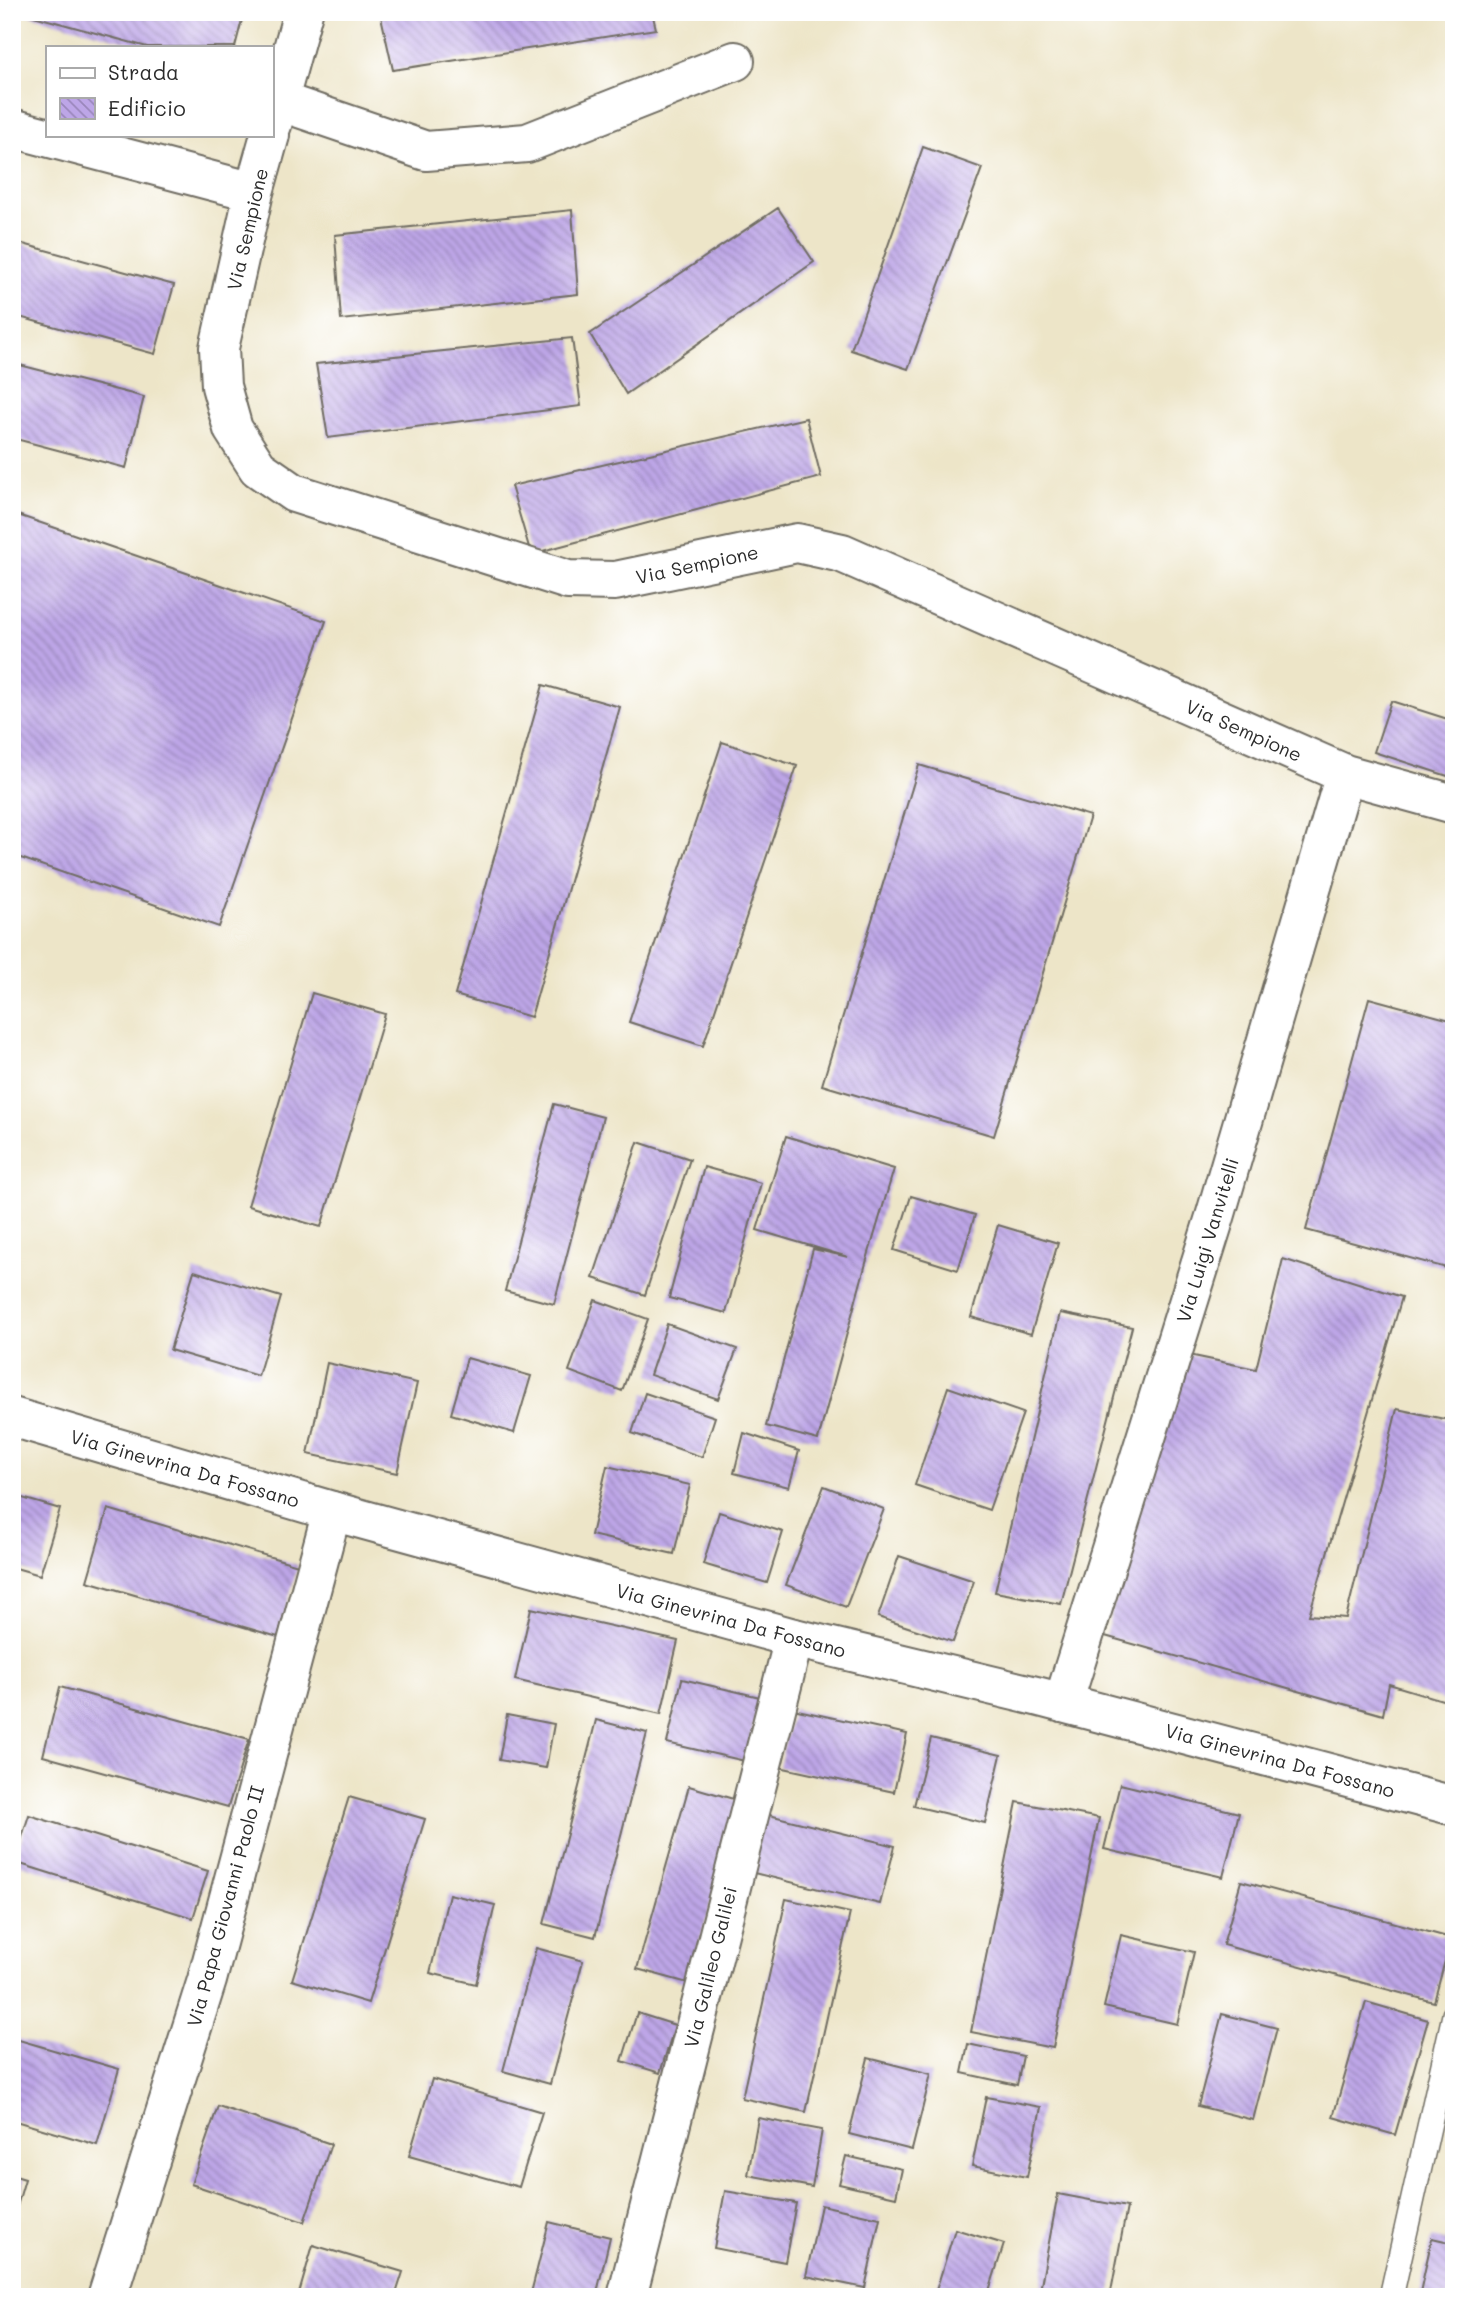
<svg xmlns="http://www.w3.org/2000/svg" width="1466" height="2309" viewBox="0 0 1466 2309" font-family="Mali,sans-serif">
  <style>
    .building { fill: url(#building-back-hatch) }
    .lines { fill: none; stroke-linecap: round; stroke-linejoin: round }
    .service-casing { stroke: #6f6c62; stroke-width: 26 }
    .minor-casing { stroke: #6f6c62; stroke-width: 42 }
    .tertiary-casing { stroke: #6f6c62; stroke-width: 42 }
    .service { stroke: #fff; stroke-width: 23 }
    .minor { stroke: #fff; stroke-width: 38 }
    .tertiary { stroke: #fff; stroke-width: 38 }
    .labels { text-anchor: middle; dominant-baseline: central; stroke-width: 6; stroke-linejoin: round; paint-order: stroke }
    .street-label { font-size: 19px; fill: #2b2b2b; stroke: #fff }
  </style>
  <defs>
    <pattern id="building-back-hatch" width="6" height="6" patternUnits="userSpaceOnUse" patternTransform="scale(1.75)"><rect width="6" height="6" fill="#bda6e7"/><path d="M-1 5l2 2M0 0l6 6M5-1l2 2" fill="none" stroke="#9a87bb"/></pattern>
  </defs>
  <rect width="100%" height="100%" fill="#fff"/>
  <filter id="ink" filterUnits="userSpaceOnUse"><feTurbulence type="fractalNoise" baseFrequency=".0143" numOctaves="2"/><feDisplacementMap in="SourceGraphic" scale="14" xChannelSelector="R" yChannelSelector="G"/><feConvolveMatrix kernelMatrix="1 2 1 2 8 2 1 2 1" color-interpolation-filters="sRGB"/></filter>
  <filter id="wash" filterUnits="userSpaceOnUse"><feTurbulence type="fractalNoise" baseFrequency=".00686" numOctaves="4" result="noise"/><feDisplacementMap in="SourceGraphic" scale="28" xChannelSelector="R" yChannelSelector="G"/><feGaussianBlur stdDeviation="1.57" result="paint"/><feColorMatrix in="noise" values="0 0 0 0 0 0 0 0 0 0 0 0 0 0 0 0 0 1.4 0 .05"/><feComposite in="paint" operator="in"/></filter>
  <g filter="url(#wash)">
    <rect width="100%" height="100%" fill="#ede5c8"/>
    <g id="blocks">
      <path class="building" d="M19 12H244L235 47H147Z
        M380 12H652L656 29 393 70Z
        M923 147 982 168 908 369 851 350Z
        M778 208 814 262 626 394 590 334Z
        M572 210 578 294 341 320 335 235Z
        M12 241 174 285 155 354 12 315Z
        M572 338 581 406 328 438 316 364Z
        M12 363 144 397 126 468 12 438Z
        M806 418 821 477 531 554 511 486Z
        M12 513 326 621 219 927 12 855Z
        M543 685 620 707 531 1017 455 995Z
        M1391 701 1454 721V778L1374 752Z
        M722 742 797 766 703 1046 629 1022Z
        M919 765 1090 816 994 1136 822 1085Z
        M312 993 385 1014 321 1227 248 1206Z
        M1369 998 1454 1021V1270L1306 1230Z
        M554 1104 603 1117 554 1304 505 1291Z
        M786 1136 894 1169 866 1263 818 1440 766 1426 813 1249 848 1257 757 1230Z
        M638 1142 690 1159 645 1295 593 1278Z
        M704 1167 761 1183 726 1313 669 1298Z
        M911 1196 975 1215 958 1270 894 1250Z
        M998 1225 1058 1243 1031 1334 971 1317Z
        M1283 1259 1402 1297 1309 1615 1346 1618 1397 1409 1454 1421V1675L1449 1702 1389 1684 1383 1715 1105 1636 1184 1354 1256 1369Z
        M194 1271 281 1297 258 1376 170 1350Z
        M595 1300 648 1319 622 1391 569 1371Z
        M1060 1313 1132 1327 1061 1604 995 1592Z
        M667 1324 737 1349 718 1399 650 1375Z
        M467 1358 531 1376 514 1433 451 1414Z
        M327 1363 417 1383 397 1473 308 1454Z
        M948 1387 1023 1413 989 1510 915 1485Z
        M645 1393 715 1417 702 1457 632 1433Z
        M744 1433 799 1451 789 1487 734 1473Z
        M607 1466 690 1485 674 1554 591 1535Z
        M824 1486 884 1509 846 1607 786 1585Z
        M12 1495 60 1509 40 1575 12 1567Z
        M108 1509 298 1565 278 1637 87 1581Z
        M719 1512 783 1532 767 1583 703 1564Z
        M899 1556 974 1581 953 1642 878 1617Z
        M531 1608 678 1641 661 1714 515 1680Z
        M682 1679 760 1697 745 1761 667 1743Z
        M60 1687 249 1739 228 1807 43 1756Z
        M793 1709 907 1734 894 1792 779 1767Z
        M507 1715 554 1724 546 1768 499 1760Z
        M596 1720 647 1733 595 1937 544 1924Z
        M931 1738 1001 1755 985 1823 914 1806Z
        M1120 1784 1239 1813 1223 1877 1104 1849Z
        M689 1786 740 1801 688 1983 637 1969Z
        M349 1797 425 1819 368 2003 292 1980Z
        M1017 1802 1099 1818 1053 2048 971 2032Z
        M765 1814 895 1846 880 1904 750 1872Z
        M29 1815 208 1871 193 1918 14 1862Z
        M1241 1881 1451 1938 1434 2002 1223 1945Z
        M449 1894 495 1905 476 1984 430 1973Z
        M786 1899 850 1913 806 2112 742 2098Z
        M1121 1935 1194 1952 1177 2024 1104 2007Z
        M536 1948 583 1961 550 2084 503 2071Z
        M1366 2002 1428 2020 1395 2135 1333 2117Z
        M637 2013 675 2025 660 2073 622 2061Z
        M1222 2014 1277 2028 1253 2120 1198 2106Z
        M12 2038 119 2069 97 2145 12 2120Z
        M968 2044 1023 2056 1017 2085 962 2073Z
        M868 2058 931 2074 912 2150 849 2134Z
        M432 2079 542 2112 519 2187 409 2156Z
        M986 2097 1041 2107 1027 2177 972 2166Z
        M218 2106 331 2144 304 2222 191 2184Z
        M758 2118 822 2130 812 2187 748 2175Z
        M846 2156 902 2169 896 2197 839 2184Z
        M12 2175 25 2179 13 2220H12Z
        M725 2191 796 2203 785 2262 714 2248Z
        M1058 2194 1127 2207 1110 2297 1039 2296Z
        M821 2205 880 2218 865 2288 806 2276Z
        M549 2222 610 2237 596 2297H530Z
        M955 2229 1004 2244 987 2297H934Z
        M1432 2238 1454 2243V2297H1419Z
        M313 2245 403 2272 395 2297H298Z"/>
    </g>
  </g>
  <g filter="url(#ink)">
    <use href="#blocks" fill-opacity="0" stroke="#6f6c62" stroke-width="2"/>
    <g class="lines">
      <defs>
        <path id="service" d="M1391 2297 1454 2015"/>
        <path id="minor" d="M279 101 426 151 527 143 735 61
          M272 125 303 12
          M12 128 254 192
          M270 135 254 192 219 348 221 386 233 429 258 468 294 493 568 580 615 581 797 543 842 553 1345 774 1454 804
          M1063 1703 1215 1217 1345 774
          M107 2297 207 1980 332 1511
          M627 2297 794 1638"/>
        <path id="tertiary" d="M12 1417 332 1511 794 1638 1040 1697 1454 1806"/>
      </defs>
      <use href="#service" class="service-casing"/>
      <use href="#minor" class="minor-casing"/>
      <use href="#tertiary" class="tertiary-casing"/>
      <use href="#service" class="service"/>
      <use href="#minor" class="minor"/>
      <use href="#tertiary" class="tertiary"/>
    </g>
  </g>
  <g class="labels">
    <g class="street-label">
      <text transform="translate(247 229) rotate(-77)">Via Sempione</text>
      <text transform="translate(697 564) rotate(-12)">Via Sempione</text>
      <text transform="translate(1244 730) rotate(24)">Via Sempione</text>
      <text transform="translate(1207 1240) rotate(-73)">Via Luigi Vanvitelli</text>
      <text transform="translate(185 1468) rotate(16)">Via Ginevrina Da Fossano</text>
      <text transform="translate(731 1620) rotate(15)">Via Ginevrina Da Fossano</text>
      <text transform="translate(1280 1760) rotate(15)">Via Ginevrina Da Fossano</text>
      <text transform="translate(225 1906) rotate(-75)">Via Papa Giovanni Paolo II</text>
      <text transform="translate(710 1967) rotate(-76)">Via Galileo Galilei</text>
    </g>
  </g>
  <rect width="1466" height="2309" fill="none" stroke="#fff" stroke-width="42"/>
  <rect x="46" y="46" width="228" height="91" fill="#ffffff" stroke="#aaaaaa" stroke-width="2"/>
  <rect x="60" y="68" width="35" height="10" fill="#ffffff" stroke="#aaaaaa" stroke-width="2"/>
  <text x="108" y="80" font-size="21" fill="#2b2b2b">Strada</text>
  <rect x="60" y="98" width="35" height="21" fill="url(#building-back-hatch)" stroke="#aaaaaa" stroke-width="2"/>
  <text x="108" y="116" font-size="21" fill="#2b2b2b">Edificio</text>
</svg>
